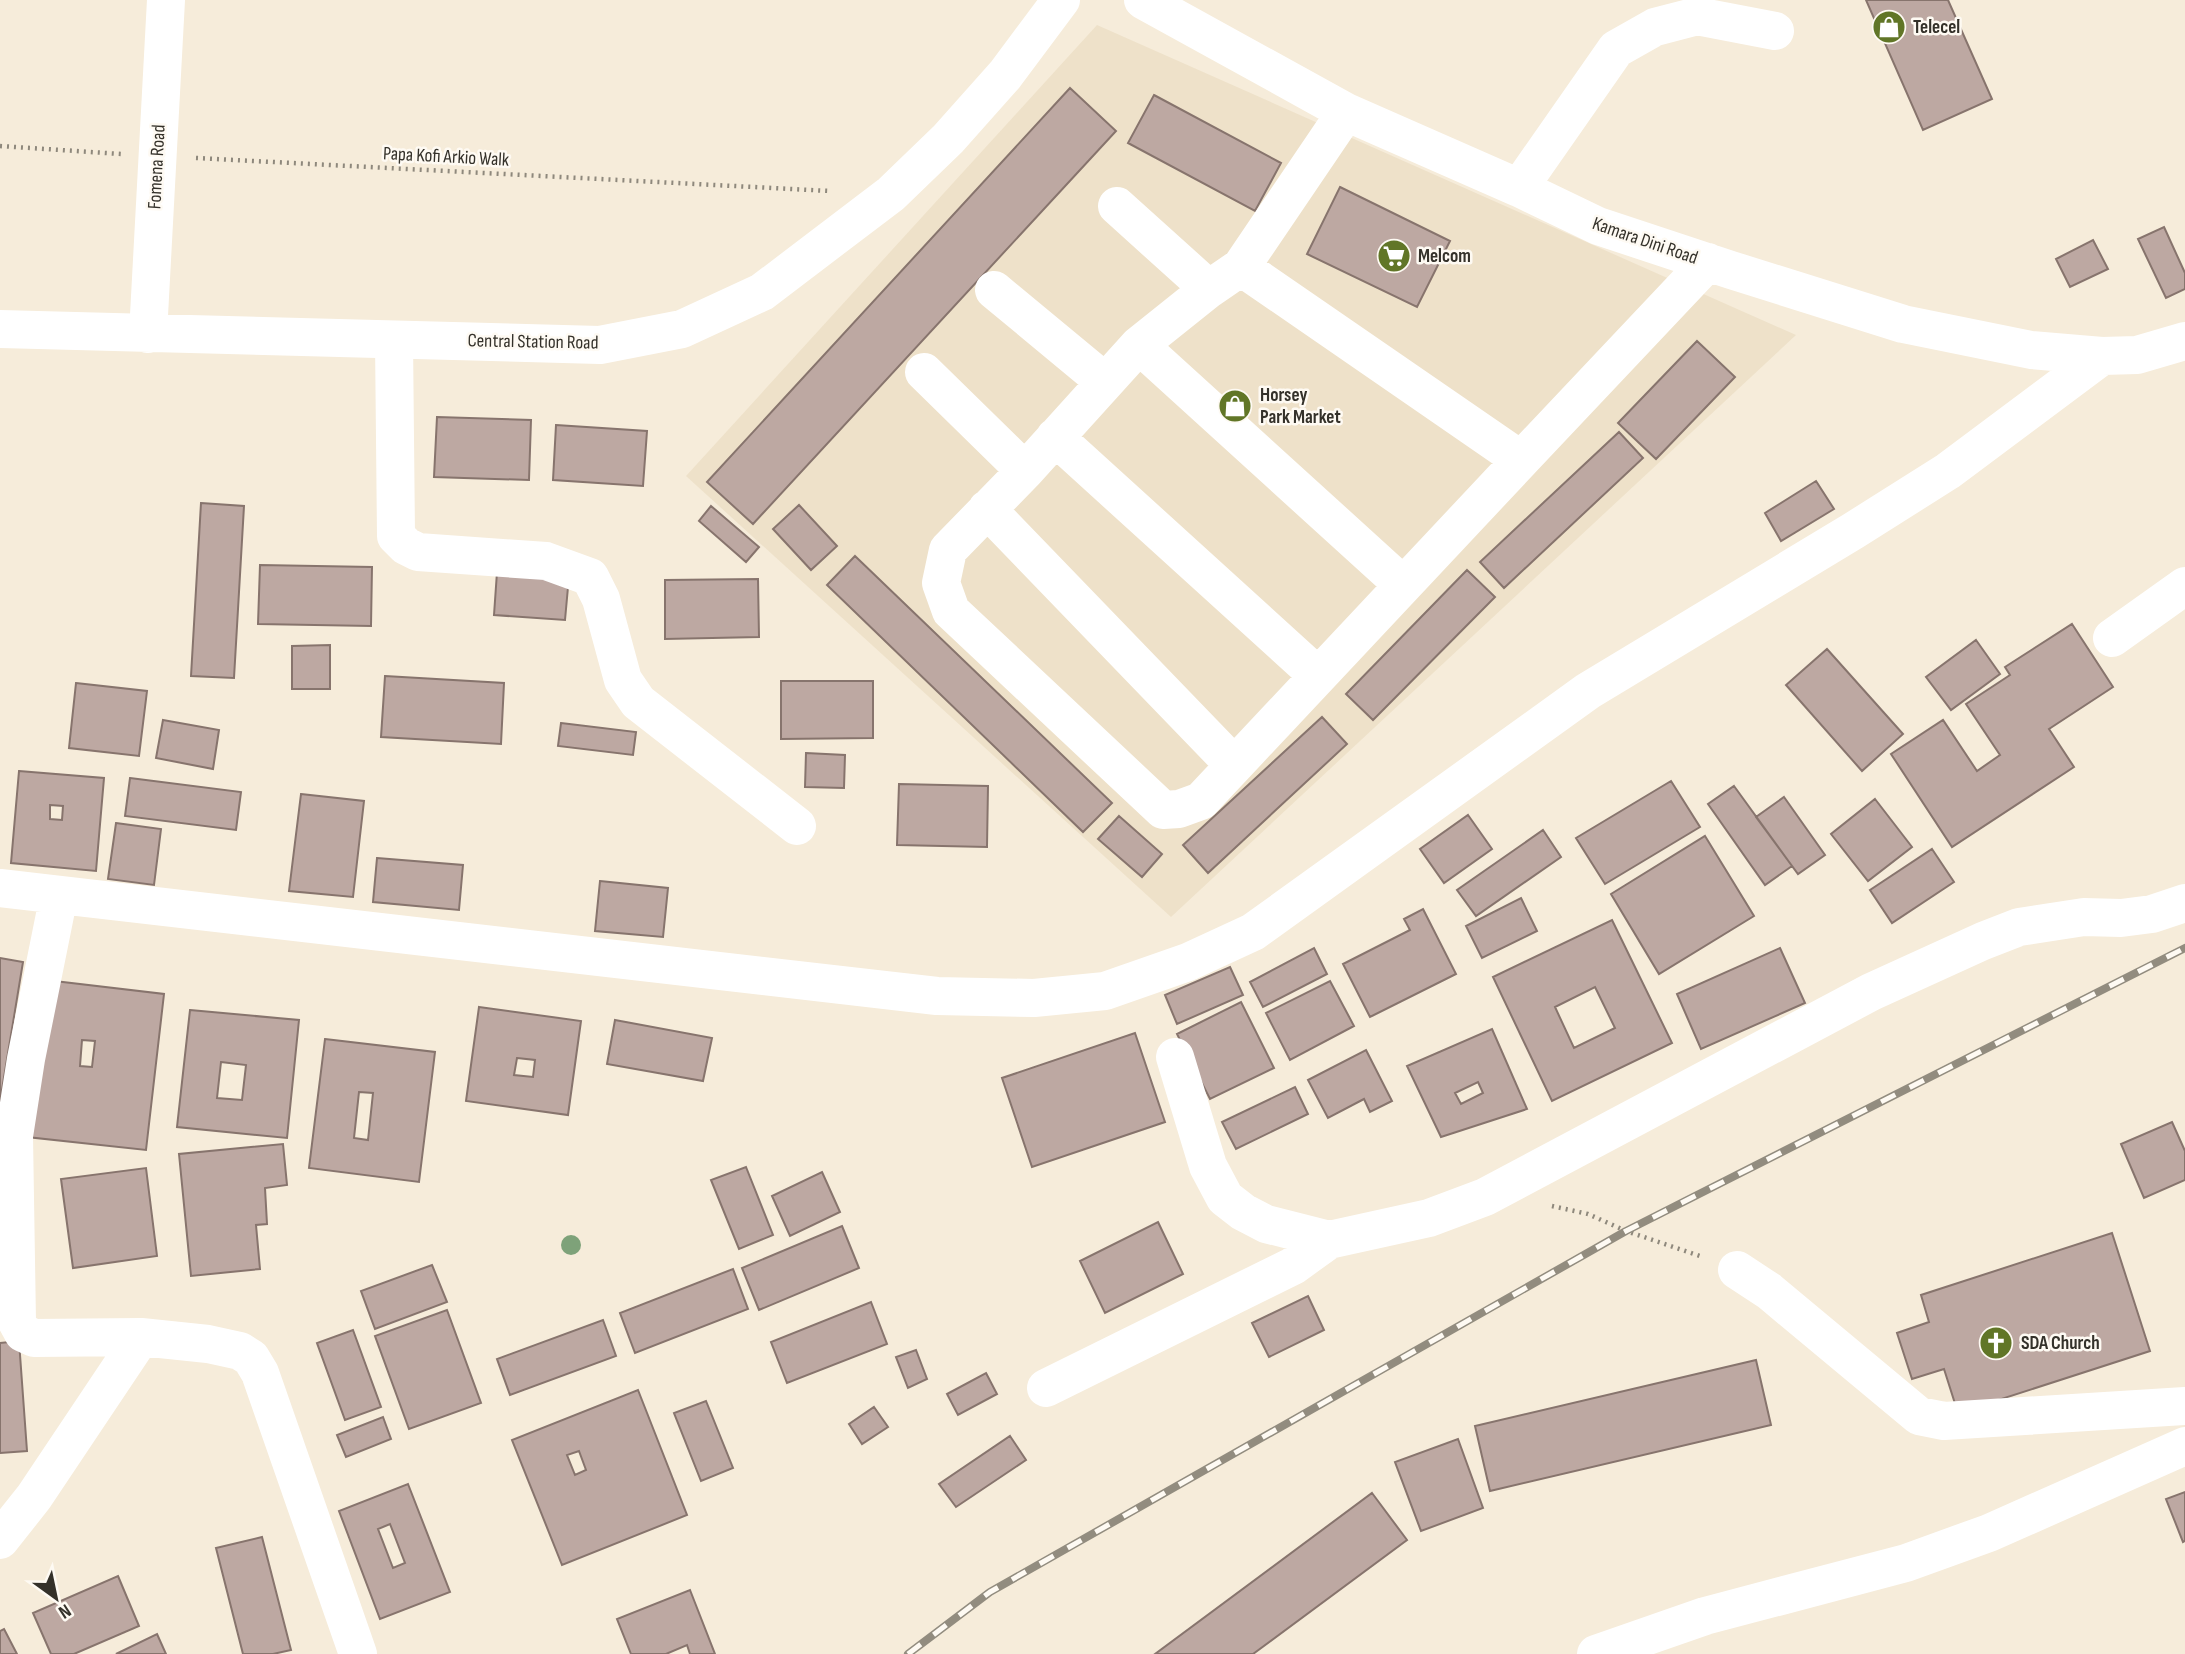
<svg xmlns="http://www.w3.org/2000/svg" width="2185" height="1654" viewBox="0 0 2185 1654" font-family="'Sofia Sans Condensed',sans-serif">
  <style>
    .built { fill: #eee1c9 }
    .building { fill: #bda8a2; stroke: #87746d; stroke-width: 2; fill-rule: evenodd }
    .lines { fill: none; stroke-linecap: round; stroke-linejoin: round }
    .path { stroke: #8e887c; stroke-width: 4.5; stroke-dasharray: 2 5; stroke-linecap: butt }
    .minor { stroke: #fff; stroke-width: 38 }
    .rail-casing { stroke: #928c7f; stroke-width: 8 }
    .rail { stroke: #fefaf3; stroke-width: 5; stroke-dasharray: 16; stroke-linecap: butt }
    .tree { fill: #7ea279 }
    .labels { text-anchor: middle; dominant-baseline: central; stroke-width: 5; stroke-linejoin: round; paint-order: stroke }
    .poi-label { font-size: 19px; font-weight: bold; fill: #34312a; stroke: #fefaf3; text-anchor: start }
    .street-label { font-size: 19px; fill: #34312a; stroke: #fefaf3 }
  </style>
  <rect width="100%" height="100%" fill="#f6ecda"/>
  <path class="built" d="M1097 25 1796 335 1171 917 686 476Z"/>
  <path class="building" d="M1866 0H1948L1992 99 1923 130Z
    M1070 88 1116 131 753 524 707 482Z
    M1154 95 1281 163 1255 211 1128 143Z
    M1340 187 1450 241 1417 307 1307 254Z
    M2164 227 2185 273V289L2166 298 2138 239Z
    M2093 240 2108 269 2070 287 2056 259Z
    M1697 341 1735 377 1656 459 1618 423Z
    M437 417 531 420 529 480 434 477Z
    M556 425 647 431 643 486 553 480Z
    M1619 432 1643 458 1504 588 1480 562Z
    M1816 481 1834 509 1781 541 1765 513Z
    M201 503 244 506 234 678 191 676Z
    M799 505 837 546 811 570 773 529Z
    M711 506 759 547 746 562 699 521Z
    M855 556 1112 803 1083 832 827 585Z
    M260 565 372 567 371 626 258 624Z
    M1467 570 1495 597 1373 720 1346 694Z
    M497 572 569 576 565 620 494 615Z
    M758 579 759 637 665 639V580Z
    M2072 624 2113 687 2049 729 2074 767 1952 847 1891 754 1943 720 1977 771 2000 755 1966 704 2010 675 2005 667Z
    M1976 640 2000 674 1951 710 1926 677Z
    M330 645V689H292V646Z
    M1827 649 1903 734 1862 771 1786 685Z
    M385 676 504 683 501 744 381 737Z
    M781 681H873V738L781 739Z
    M76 683 147 691 139 756 69 748Z
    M1322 717 1347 744 1208 873 1183 845Z
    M163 720 219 730 213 769 156 758Z
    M561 723 636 732 633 755 558 746Z
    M806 753 845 755 844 788 805 787Z
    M19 771 104 778 96 871 11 863ZM50 805 63 806 62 820 50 819Z
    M130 778 241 792 236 830 125 816Z
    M1671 781 1700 827 1605 884 1576 838Z
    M899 784 988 786 987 847 897 845Z
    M1734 786 1792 866 1765 885 1708 804Z
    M301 794 364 801 353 897 289 891Z
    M1784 797 1825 855 1798 874 1756 817Z
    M1875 799 1912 847 1868 881 1831 834Z
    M1468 815 1492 849 1444 883 1420 849Z
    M1119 816 1162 854 1142 877 1098 839Z
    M116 823 161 829 154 885 108 879Z
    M1543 830 1561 857 1476 916 1457 890Z
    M1705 836 1754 916 1659 974 1611 894Z
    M1932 849 1954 882 1892 923 1870 890Z
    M377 858 463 865 459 910 373 902Z
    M600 881 668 888 663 937 595 931Z
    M1521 898 1537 931 1482 958 1466 926Z
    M1423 909 1456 974 1370 1017 1343 964 1410 930 1404 919Z
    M1612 920 1672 1043 1552 1101 1493 977ZM1595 987 1615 1028 1574 1048 1555 1007Z
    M1314 948 1327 974 1263 1007 1250 982Z
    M1780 948 1805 1003 1701 1049 1677 994Z
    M0 958 23 962 0 1102Z
    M1230 967 1243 995 1177 1024 1165 995Z
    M46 980 164 994 146 1150 27 1137ZM82 1040 95 1041 92 1067 80 1066Z
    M1330 981 1354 1026 1290 1060 1266 1013Z
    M1241 1002 1274 1068 1210 1099 1177 1034Z
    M479 1007 581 1021 568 1115 466 1101ZM517 1058 535 1060 533 1077 514 1075Z
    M190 1010 299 1020 287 1138 177 1127ZM221 1062 246 1065 242 1100 217 1098Z
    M615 1020 712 1038 703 1081 607 1064Z
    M1492 1029 1527 1109 1441 1137 1407 1066ZM1478 1082 1483 1093 1461 1104 1455 1093Z
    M1135 1033 1165 1122 1032 1167 1002 1078Z
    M325 1039 435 1052 419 1182 309 1168ZM359 1092 373 1093 368 1140 354 1138Z
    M1366 1050 1392 1101 1370 1112 1364 1099 1328 1118 1308 1080Z
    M1295 1087 1308 1114 1236 1149 1222 1122Z
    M2172 1122 2185 1151V1180L2144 1198 2121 1144Z
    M283 1144 287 1185 265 1188 267 1224 256 1225 260 1269 191 1276 179 1154Z
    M746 1167 773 1235 739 1249 711 1180Z
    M146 1168 157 1256 73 1268 61 1179Z
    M822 1172 840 1212 790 1236 772 1196Z
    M1158 1222 1183 1274 1105 1313 1080 1261Z
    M842 1226 859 1268 759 1310 742 1268Z
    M2112 1233 2150 1351 1958 1413 1944 1369 1912 1379 1897 1333 1929 1322 1921 1295Z
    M432 1265 447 1302 375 1329 361 1291Z
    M733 1269 748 1309 635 1353 620 1313Z
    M1308 1296 1324 1330 1269 1357 1252 1323Z
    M871 1302 887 1344 787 1383 771 1342Z
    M447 1310 481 1403 409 1429 375 1336Z
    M603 1320 616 1356 510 1395 497 1359Z
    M353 1330 381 1407 345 1420 317 1343Z
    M19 1341 27 1451 0 1453V1343Z
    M916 1350 927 1379 908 1388 896 1357Z
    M1756 1360 1771 1425 1490 1491 1475 1426Z
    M986 1373 997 1394 958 1415 947 1394Z
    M638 1390 687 1515 562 1565 512 1440ZM579 1451 586 1470 575 1475 567 1455Z
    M706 1401 733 1468 701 1481 674 1413Z
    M874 1407 888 1427 862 1444 849 1424Z
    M383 1417 391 1439 346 1457 337 1435Z
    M1010 1436 1026 1460 956 1507 939 1484Z
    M1458 1439 1483 1508 1421 1531 1395 1462Z
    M408 1484 450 1592 380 1619 339 1511ZM390 1524 405 1563 393 1568 378 1529Z
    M2185 1492V1541L2183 1542 2166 1499Z
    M1372 1493 1407 1540 1253 1654H1155Z
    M262 1537 291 1650 273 1654H243L216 1548Z
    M118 1576 139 1626 74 1654H51L33 1613Z
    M690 1590 715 1654H690L687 1645 666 1654H631L617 1619Z
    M4 1629 17 1654H0V1631Z
    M157 1634 166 1654H116Z"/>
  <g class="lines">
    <path class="path" d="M0 146 121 154
      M196 158 830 191
      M1552 1206 1588 1214 1626 1231 1703 1257"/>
    <path class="minor" d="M1143 0 1346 112 1519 188 1598 226 1731 270 1903 324 2031 350 2102 356 2137 355 2185 341
      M1346 112 1241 267 1521 460 1708 262
      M1519 188 1616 49 1655 27 1697 16 1775 31
      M1117 206 1209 289
      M1241 267 1209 289 1139 345 1025 471 948 550 941 583 951 611 1163 810 1179 809 1201 801 1521 460
      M994 290 1105 382
      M0 329 600 345 682 329 762 292 891 194 948 139 1005 75 1061 0
      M148 334 166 0
      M394 340 396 536 406 546 418 552 546 561 590 577 601 599 623 680 638 702 797 826
      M1139 345 1403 585
      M924 372 1025 471
      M1055 437 1318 676
      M987 509 1234 765
      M2112 638 2185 586
      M0 888 937 996 1034 998 1105 991 1188 962 1253 932 1588 691 1853 531 1948 471 2102 356
      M59 895 26 1059 14 1136 17 1322 23 1333 34 1338 141 1337 208 1344 240 1351 251 1358 260 1373 358 1654
      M1175 1057 1208 1166 1225 1198 1243 1212 1266 1224 1329 1240 1429 1218 1485 1197 1871 992 1983 941 2019 927 2084 917 2121 918 2152 914 2185 903
      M1737 1270 1769 1291 1919 1416 1944 1421 2185 1406
      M1046 1388 1293 1266 1329 1240
      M0 1540 34 1497 141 1337
      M1596 1654 1705 1616 1906 1563 1989 1533 2185 1446"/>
    <defs>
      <path id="rail" d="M908 1654 990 1592 1626 1231 2185 948"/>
    </defs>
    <use href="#rail" class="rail-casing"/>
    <use href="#rail" class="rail"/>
  </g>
  <circle class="tree" cx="571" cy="1245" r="10"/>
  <defs>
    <symbol id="shop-disc" viewBox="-11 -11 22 22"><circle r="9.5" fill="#617627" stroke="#fefaf3"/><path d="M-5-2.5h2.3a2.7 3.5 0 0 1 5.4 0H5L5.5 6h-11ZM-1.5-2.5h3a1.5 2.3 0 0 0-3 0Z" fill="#fff"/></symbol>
    <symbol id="supermarket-disc" viewBox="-11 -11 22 22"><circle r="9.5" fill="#617627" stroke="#fefaf3"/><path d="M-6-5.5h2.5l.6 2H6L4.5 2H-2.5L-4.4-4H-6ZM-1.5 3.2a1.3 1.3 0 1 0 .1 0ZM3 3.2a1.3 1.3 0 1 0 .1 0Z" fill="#fff"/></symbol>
    <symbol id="church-disc" viewBox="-11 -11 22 22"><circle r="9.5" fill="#617627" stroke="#fefaf3"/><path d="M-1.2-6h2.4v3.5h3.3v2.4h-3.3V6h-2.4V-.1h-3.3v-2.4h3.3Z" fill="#fff"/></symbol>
  </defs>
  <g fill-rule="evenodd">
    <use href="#shop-disc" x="1870" y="8" width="38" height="38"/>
    <use href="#supermarket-disc" x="1375" y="237" width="38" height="38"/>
    <use href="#shop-disc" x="1216" y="387" width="38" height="38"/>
    <use href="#church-disc" x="1977" y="1324" width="38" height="38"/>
  </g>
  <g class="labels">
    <g class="poi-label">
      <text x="1913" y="27">Telecel</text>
      <text x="1418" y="256">Melcom</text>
      <text x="1260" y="395">Horsey<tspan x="1260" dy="22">Park Market</tspan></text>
      <text x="2021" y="1343">SDA Church</text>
    </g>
    <g class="street-label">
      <text transform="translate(446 157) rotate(3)">Papa Kofi Arkio Walk</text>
      <text transform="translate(157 167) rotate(-87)">Fomena Road</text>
      <text transform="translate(1645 241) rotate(19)">Kamara Dini Road</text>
      <text transform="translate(533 342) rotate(1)">Central Station Road</text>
    </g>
  </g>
  <g transform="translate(56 1598) rotate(147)" stroke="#fefaf3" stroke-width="5" paint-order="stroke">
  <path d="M0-5L12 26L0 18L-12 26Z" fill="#34312a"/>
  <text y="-10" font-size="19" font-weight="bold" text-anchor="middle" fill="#34312a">N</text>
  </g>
</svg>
